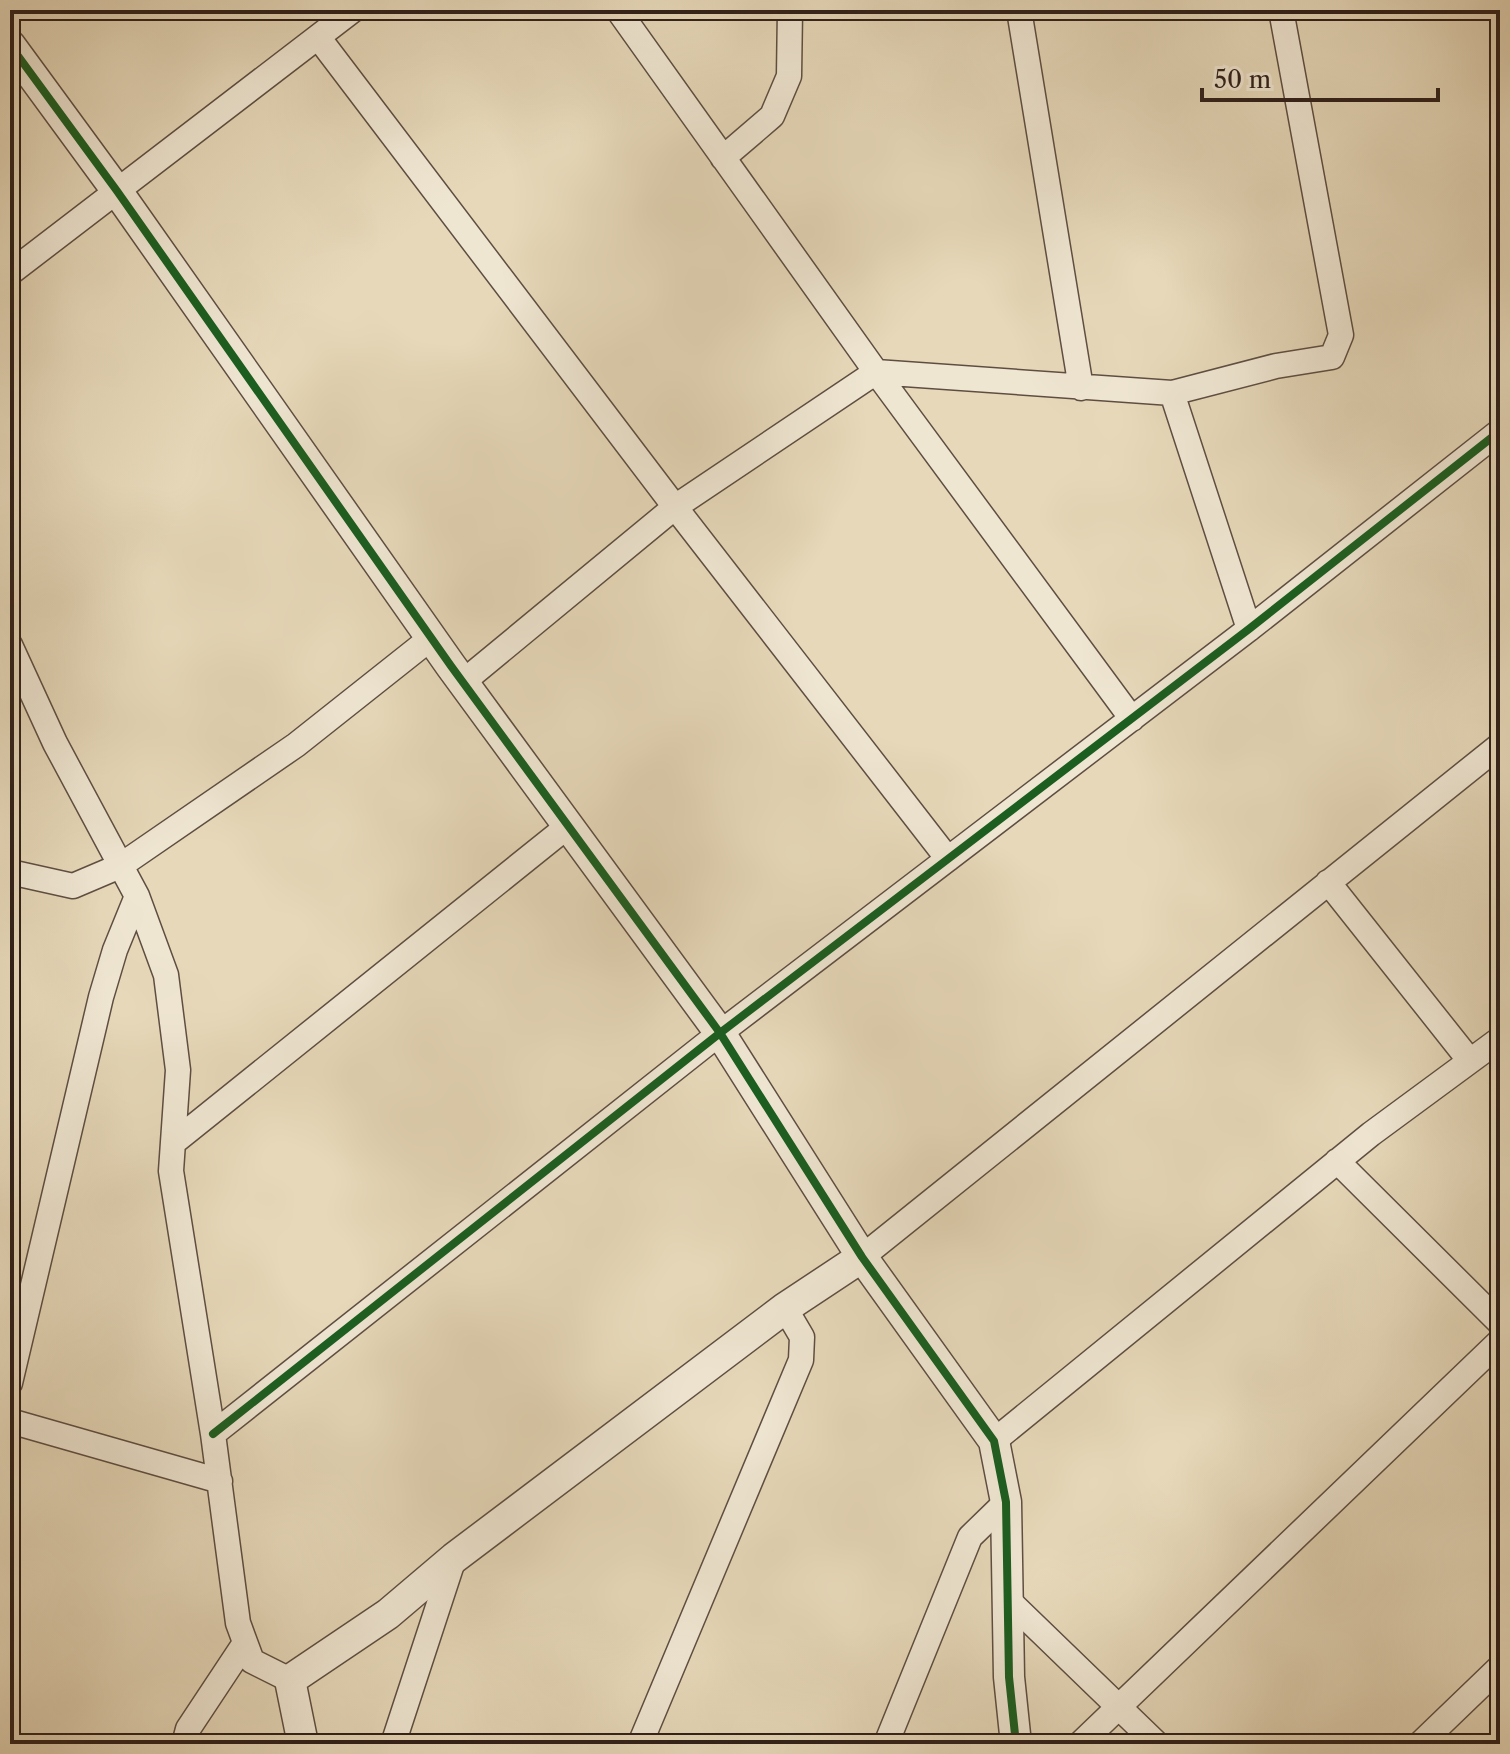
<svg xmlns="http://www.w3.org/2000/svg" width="1510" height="1754" viewBox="0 0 1510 1754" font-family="'Libre Caslon Text',serif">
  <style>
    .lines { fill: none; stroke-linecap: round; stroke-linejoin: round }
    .minor-casing { stroke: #5e4e42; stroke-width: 27 }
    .tertiary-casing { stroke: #5e4e42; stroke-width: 33 }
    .minor { stroke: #efe6d2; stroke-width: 24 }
    .tertiary { stroke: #efe6d2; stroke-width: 30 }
    .cycleway-casing { stroke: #efe6d2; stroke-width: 13 }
    .cycleway { stroke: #1b5e20; stroke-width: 8 }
  </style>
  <rect width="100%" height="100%" fill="#e6d8b9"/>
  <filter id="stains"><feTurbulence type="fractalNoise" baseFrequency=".0025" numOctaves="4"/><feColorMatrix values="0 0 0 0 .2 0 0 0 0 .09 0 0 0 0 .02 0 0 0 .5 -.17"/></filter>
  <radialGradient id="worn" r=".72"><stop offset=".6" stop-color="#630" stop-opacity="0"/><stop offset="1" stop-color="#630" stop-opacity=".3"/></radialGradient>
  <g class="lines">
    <defs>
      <path id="minor" d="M618 10 876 372 1132 719
        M1019 10 1081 388
        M318 37 675 507 948 859
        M723 158 772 116 789 76 790 10
        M10 273 353 10
        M1249 629 1172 393 1276 366 1332 357 1341 335 1281 10
        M10 645 55 743 137 896 166 975 178 1070 171 1171 213 1434 238 1623 252 1661 290 1680
        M463 682 675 507 876 372 1172 393
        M10 872 73 886 120 866 296 745 431 638
        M1328 882 1470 1061
        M173 1143 568 826
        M1337 1161 1500 1323
        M862 1257 1500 745
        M10 1383 101 997 115 950 137 896
        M10 1421 220 1481
        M213 1434 720 1033 1249 629 1500 431
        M994 1441 1371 1134 1500 1039
        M1008 1600 1157 1744
        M184 1744 188 1729 245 1643
        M393 1744 454 1558
        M640 1744 801 1360 802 1337 785 1308
        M886 1744 970 1537 1006 1502
        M1080 1744 1500 1341
        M1420 1744 1500 1667"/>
      <path id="tertiary" d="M10 45 117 191 451 666 720 1033 862 1257 994 1441 1006 1502 1009 1677 1016 1744
        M303 1744 290 1680 388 1614 454 1558 785 1308 862 1257"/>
    </defs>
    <use href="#minor" class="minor-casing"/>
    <use href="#tertiary" class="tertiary-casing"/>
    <use href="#minor" class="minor"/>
    <use href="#tertiary" class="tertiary"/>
    <defs>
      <path id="cycleway" d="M10 45 117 191 451 666 720 1033 862 1257 994 1441 1006 1502 1009 1677 1016 1744
        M213 1434 720 1033 1249 629 1500 431"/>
    </defs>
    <use href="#cycleway" class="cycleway-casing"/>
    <use href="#cycleway" class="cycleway"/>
  </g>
  <rect width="1510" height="1754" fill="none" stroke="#e6d8b9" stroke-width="40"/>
  <rect x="12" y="12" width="1486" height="1730" fill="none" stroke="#30201a" stroke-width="4"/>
  <rect x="20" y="20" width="1470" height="1714" fill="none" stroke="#30201a" stroke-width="2"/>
  <path d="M1202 88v12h236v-12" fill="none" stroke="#30201a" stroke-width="4"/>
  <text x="1214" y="88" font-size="24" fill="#30201a" stroke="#efe6d2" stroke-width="6" paint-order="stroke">50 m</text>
  <rect width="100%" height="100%" filter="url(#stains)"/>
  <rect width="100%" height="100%" fill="url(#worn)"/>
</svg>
